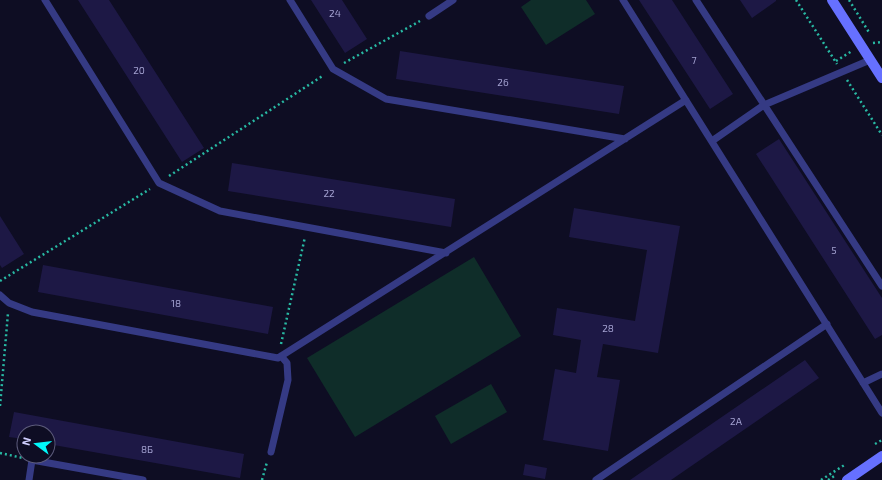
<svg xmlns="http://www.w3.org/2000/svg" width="882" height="480" viewBox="0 0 882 480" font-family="'Exo 2',sans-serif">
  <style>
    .green { fill: #0f2d29 }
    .building { fill: #1d1845 }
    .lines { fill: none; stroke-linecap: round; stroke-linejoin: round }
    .path { stroke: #28b9a3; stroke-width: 2.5; stroke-dasharray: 2 3; stroke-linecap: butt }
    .lane { stroke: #353a84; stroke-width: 7 }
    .secondary { stroke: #6670ff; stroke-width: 10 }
    .labels { text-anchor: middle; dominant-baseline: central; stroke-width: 4; stroke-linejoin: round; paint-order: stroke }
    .number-label { font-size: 10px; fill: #a3a1d0 }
  </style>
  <rect width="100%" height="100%" fill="#0e0d23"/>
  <path class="green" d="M531 0H586L595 14 546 45 521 7Z
    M474 257 521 336 355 437 307 358Z
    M491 384 507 412 451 444 435 416Z"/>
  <path class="building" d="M78 0H109L204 148 182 162Z
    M311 0H342L367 39 345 53Z
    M639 0H672L733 94 710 109Z
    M740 0H776V1L752 18Z
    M400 51 624 86 619 114 396 79Z
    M779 139 882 298V335L875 339 756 154Z
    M232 163 455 199 451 227 228 191Z
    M574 208 680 226 658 353 603 344 597 377 620 380 608 451 543 440 555 369 576 373 581 340 553 335 557 308 635 321 647 250 569 237Z
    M0 216 24 254 2 268 0 265Z
    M43 265 273 307 268 334 38 292Z
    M805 360 819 378 671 480H630Z
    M14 412 244 454 240 478 48 444V432H24V439L9 437Z
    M525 464 547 468 545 479 523 475Z"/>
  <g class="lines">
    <path class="path" d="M796 0 837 64
      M849 0 870 34
      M873 43 882 42
      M836 61 852 51
      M344 63 420 21
      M847 80 882 135
      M169 176 324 75
      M0 281 150 189
      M281 344 305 237
      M0 406 8 313
      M875 444 882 440
      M0 453 23 458
      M262 480 267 462
      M821 480 846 464
      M828 480 836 475"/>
    <path class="lane" d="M45 0 159 183 220 211 446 253
      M290 0 333 69 386 99 625 139
      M623 0 882 413
      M696 0 882 286
      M429 16 453 0
      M712 141 764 105 870 60
      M0 295 9 303 32 312 278 358 686 100
      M863 383 882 374
      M271 452 288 380 287 363 281 356
      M29 480 32 460 143 480
      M596 480 827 324"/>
    <path class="secondary" d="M832 0 882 78
      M847 480 882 456"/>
  </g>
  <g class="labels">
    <g class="number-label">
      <text x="335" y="13">24</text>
      <text x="694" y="60">7</text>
      <text x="139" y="70">20</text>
      <text x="503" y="82">26</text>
      <text x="329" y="193">22</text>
      <text x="834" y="250">5</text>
      <text x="176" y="303">18</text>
      <text x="608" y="328">28</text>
      <text x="736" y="421">2А</text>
      <text x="147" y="449">8Б</text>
    </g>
  </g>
  <g transform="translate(36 444) rotate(285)"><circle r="19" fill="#0e0d23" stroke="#5c5b7b"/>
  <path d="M0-3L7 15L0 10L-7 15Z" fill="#00f8fa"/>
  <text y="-6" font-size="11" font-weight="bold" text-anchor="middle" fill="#d0cfff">N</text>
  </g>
</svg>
